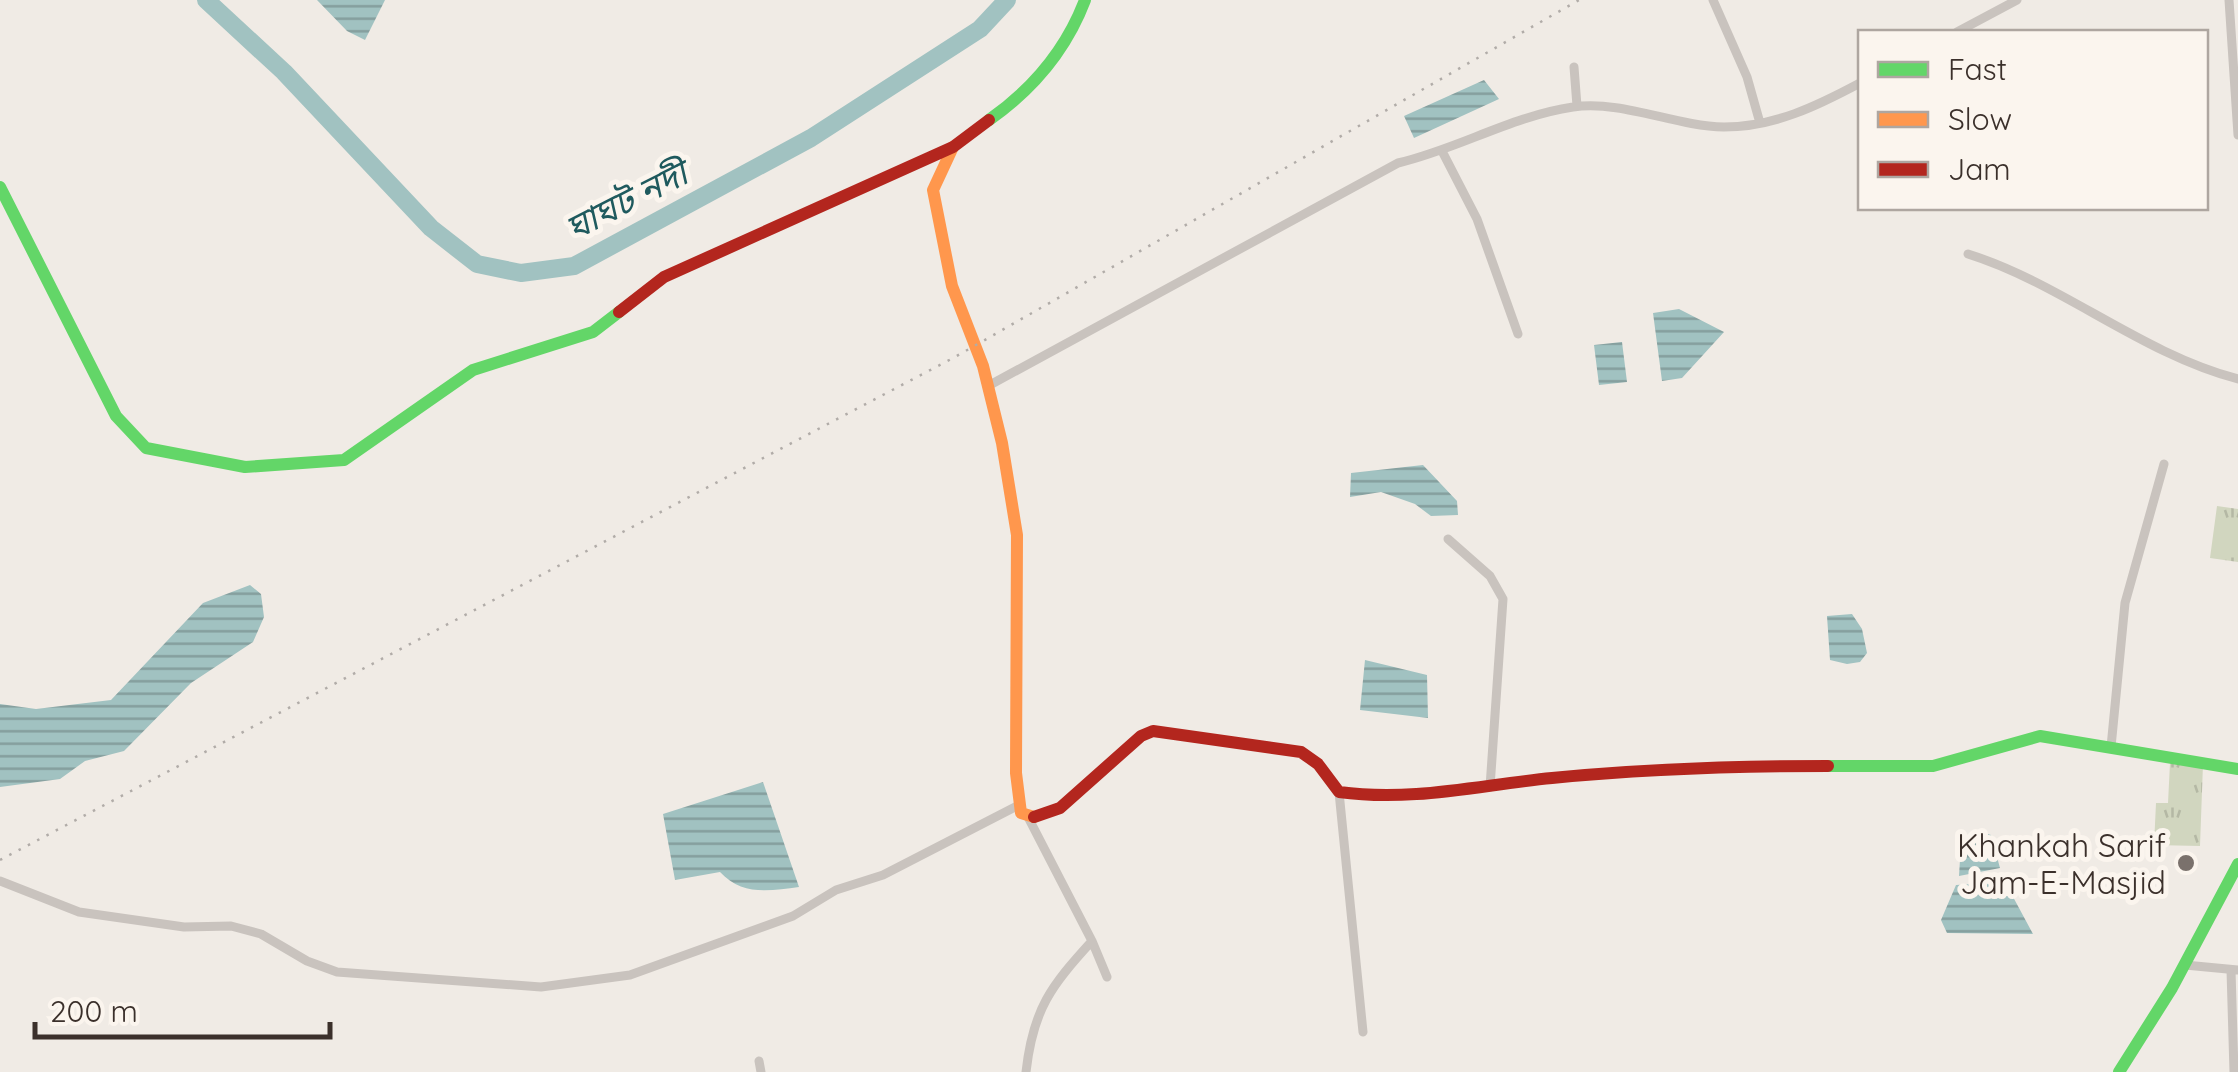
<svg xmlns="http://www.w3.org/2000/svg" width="2238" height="1072" viewBox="0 0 2238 1072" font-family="Quicksand,'Noto Sans Bengali',sans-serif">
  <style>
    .park { fill: url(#park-tufts) }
    .water { fill: url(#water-rules) }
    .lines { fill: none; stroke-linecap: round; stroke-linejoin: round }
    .river { stroke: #a1c2c1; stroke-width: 18 }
    .street { stroke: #c9c3be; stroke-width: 9 }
    .fast { stroke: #63d668; stroke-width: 12 }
    .slow { stroke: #ff974d; stroke-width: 12 }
    .jam { stroke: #b3261e; stroke-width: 12 }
    .rail { stroke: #b1aca8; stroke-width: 2.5; stroke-dasharray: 2.5 8; stroke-linecap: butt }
    .poi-dot { fill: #7a716c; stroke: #fbf5ee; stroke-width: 4 }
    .labels { text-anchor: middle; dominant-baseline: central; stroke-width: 10; stroke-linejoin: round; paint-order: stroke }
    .poi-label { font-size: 32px; fill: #3b302b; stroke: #fbf5ee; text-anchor: end }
    .water-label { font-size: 35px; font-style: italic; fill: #1f5a5e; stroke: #fbf5ee }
  </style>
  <defs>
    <pattern id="park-tufts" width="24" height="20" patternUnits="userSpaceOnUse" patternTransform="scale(2.5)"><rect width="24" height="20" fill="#d1d6bf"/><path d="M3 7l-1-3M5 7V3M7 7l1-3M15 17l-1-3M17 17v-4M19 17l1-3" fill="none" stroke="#b4b8a4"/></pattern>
    <pattern id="water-rules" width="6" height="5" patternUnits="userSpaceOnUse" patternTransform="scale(2.5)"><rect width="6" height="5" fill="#a1c2c1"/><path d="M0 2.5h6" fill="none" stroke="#849e9d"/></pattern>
  </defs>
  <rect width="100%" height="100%" fill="#f0ebe5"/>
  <path class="park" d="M2217 506 2238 509V562L2210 558Z
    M2170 763 2203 764 2200 846 2154 845 2156 803H2168Z"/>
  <path class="water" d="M317 0H385L365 40 347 31Z
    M1484 80 1499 99 1414 138 1404 116Z
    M1679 309 1724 332 1682 378 1662 381 1653 313Z
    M1622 342 1627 382 1599 385 1594 345Z
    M1423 465 1457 501 1458 515 1431 516 1415 504 1381 492 1350 497 1351 473Z
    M250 585 261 594 264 617 253 642 191 683 124 751 85 761 60 779 0 787V704L36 709 111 700 203 603Z
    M1852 614 1862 629 1867 653 1860 662 1847 664 1830 660 1827 616Z
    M1365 660 1427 675 1428 718 1360 710Z
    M763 782 799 887C769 891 742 896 720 872L675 880 663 814Z
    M1984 833 1991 835 2000 868 1959 876 1961 843Z
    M2005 882 2033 934 1947 933 1941 920 1956 885Z"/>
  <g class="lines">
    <path class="river" d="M206 0 284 72 431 228 477 264 521 273 574 266 811 138 980 29 1007 0"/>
    <path class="street" d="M1713 0 1747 77 1760 123
      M2229 0 2238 135
      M1957 32 2017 0
      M1574 67 1577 106
      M1443 153 1477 219 1518 334
      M1968 254C2063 284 2140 353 2238 379
      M988 386 1398 163C1458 149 1512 116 1573 107 1623 100 1674 126 1724 127 1774 127 1817 106 1860 83
      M1448 539 1490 576 1503 599 1490 787
      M2111 747 2125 603 2164 464
      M1339 792 1363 1032
      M0 881 79 912 184 927 231 926 261 934 307 961 337 972 541 987 630 975 793 916 836 890 883 875 1019 805
      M1092 941 1107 977
      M2185 965 2238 970
      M2231 970 2234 1072
      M759 1061 761 1072
      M1026 1072C1033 1009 1051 986 1092 941L1029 819"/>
    <path class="fast" d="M989 120C1033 89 1066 50 1085 0
      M0 187 116 416 146 448 245 467 344 460 473 370 593 332 619 312
      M1828 766H1933L2040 736 2238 769
      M2119 1072 2172 988 2238 864"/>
    <path class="slow" d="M953 147 933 190 952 286 983 366 1002 443 1017 535 1016 773 1021 813 1034 817"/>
    <path class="jam" d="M619 312 664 277 953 147 989 120
      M1034 817 1060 808 1141 736 1153 731 1301 752 1318 764 1339 792C1413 802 1479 785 1552 778 1644 769 1736 766 1828 766"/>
    <path class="rail" d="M0 860 955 357 1579 0"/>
  </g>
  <circle class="poi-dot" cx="2186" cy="863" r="10"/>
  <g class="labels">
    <g class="poi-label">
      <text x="2166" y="845">Khankah Sarif<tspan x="2166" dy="37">Jam-E-Masjid</tspan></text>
    </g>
    <g class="water-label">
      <text transform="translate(626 200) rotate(-27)">ঘাঘট নদী</text>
    </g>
  </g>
  <rect x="1858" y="30" width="350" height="180" fill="#fbf5ee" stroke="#aea6a0" stroke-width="2.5"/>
  <rect x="1878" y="62" width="50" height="15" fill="#63d668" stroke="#aea6a0" stroke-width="2.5"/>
  <text x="1948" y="80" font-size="30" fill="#3b302b">Fast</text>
  <rect x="1878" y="112" width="50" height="15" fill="#ff974d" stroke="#aea6a0" stroke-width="2.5"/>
  <text x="1948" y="130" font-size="30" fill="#3b302b">Slow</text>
  <rect x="1878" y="162" width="50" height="15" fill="#b3261e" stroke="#aea6a0" stroke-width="2.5"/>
  <text x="1948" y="180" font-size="30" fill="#3b302b">Jam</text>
  <path d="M35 1022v15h295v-15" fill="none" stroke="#3b302b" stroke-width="5"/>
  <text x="50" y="1022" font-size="30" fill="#3b302b" stroke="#fbf5ee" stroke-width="8" paint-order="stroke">200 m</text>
</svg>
